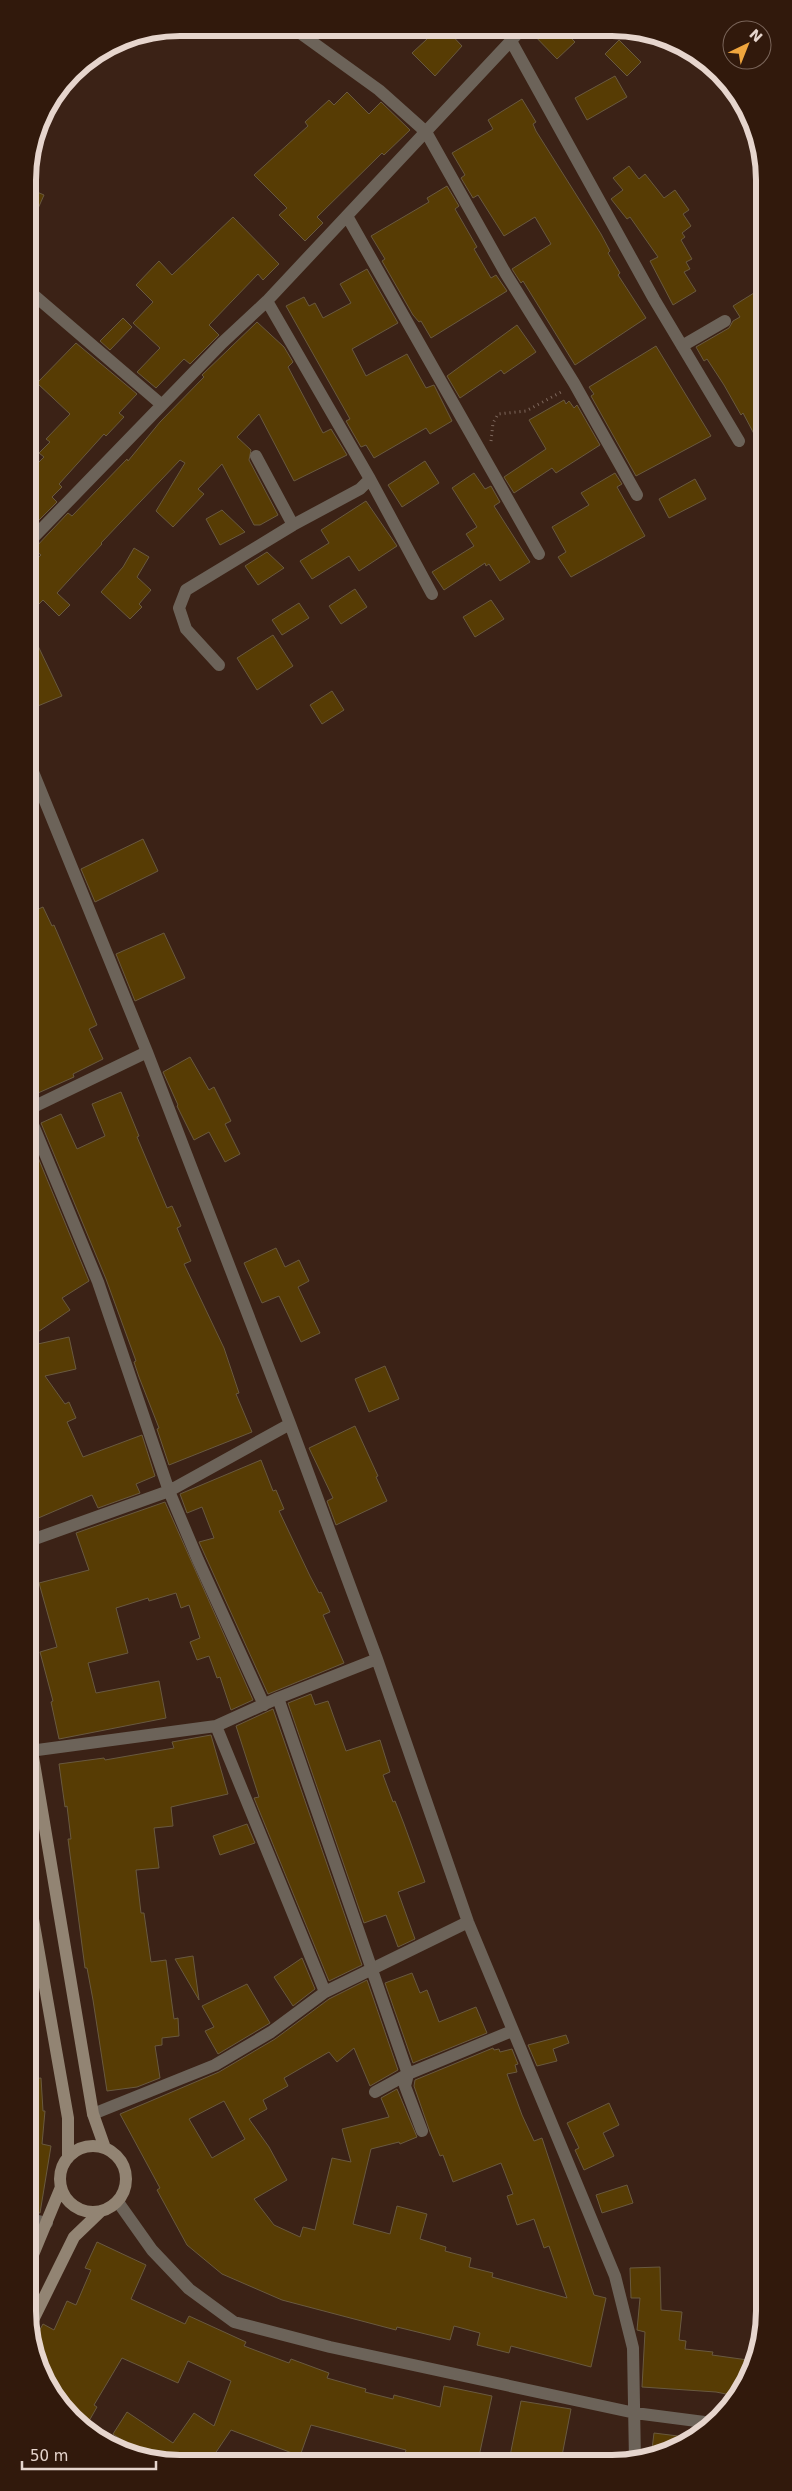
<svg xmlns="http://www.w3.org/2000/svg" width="792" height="2491" viewBox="0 0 792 2491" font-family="'DejaVu Sans',sans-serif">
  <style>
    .building { fill: #573c04; stroke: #69593f; fill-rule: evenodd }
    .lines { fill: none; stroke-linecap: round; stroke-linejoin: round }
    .path { stroke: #7e685d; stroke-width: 3; stroke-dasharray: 1 4; stroke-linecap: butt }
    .minor { stroke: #6c6359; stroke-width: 12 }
    .secondary { stroke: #928473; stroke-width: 12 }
    .rim { fill: none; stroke: #e6d5cd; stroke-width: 6 }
  </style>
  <rect width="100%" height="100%" fill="#3b2216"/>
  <path class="building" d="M417 29H446L462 46 435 76 412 53 427 39Z
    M529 30H563L575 42 557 59Z
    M619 40 641 62 627 76 605 54Z
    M615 76 627 97 587 120 575 98Z
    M347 92 369 114 381 102 410 130 384 155 382 153 317 217 323 223 305 241 279 215 287 208 254 175 308 126 305 122 329 100 334 105Z
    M522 99 536 122 533 124 536 131 601 234 610 251 608 253 620 273 618 275 646 318 575 365 523 281 521 283 512 269 551 244 535 217 504 236 478 195 473 198 461 178 465 175 452 153 493 129 488 120Z
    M629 166 639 179 645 174 664 198 675 190 689 210 683 214 691 226 682 233 685 237 681 240 692 259 686 262 690 269 684 272 696 291 673 305 650 261 658 257 630 217 627 219 611 199 623 190 613 178Z
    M447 186 459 206 455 209 477 247 474 249 491 278 496 275 507 291 431 338 421 321 419 322 413 315 382 261 385 259 371 236 429 202 427 198Z
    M28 188 44 195 28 231Z
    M233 217 279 264 263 280 258 274 209 325 219 335 190 364 184 359 156 388 137 372 160 348 133 323 153 302 136 285 159 261 172 275Z
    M367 269 398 323 352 349 366 376 407 354 426 388 434 385 452 421 430 434 426 428 374 458 366 445 361 447 346 421 350 419 286 306 304 297 309 306 315 303 323 318 351 303 340 284Z
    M762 288V449L743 413 741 415 724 385 707 359 704 361 696 347 729 328 733 321 740 317 733 306Z
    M123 318 132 327 110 350 100 341Z
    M257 322 284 347 293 362 288 367 323 433 331 429 347 455 294 481 259 414 237 437 251 450 249 460 278 515 260 525H254L222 464 198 489 204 494 173 527 156 511 185 463 180 460 101 543 102 544 57 593 70 605 59 616 43 600 28 615V568L41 555 34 549 68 513 72 516 127 459 128 461 160 422 204 377 202 375Z
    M517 325 536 352 504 374 501 370 460 398 447 376Z
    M76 343 137 394 119 413 124 417 106 436 104 434 59 484 62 487 52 497 57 502 28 531V473L44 457 39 453 50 442 46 439 70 414 37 383Z
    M656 346 711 436 636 476 591 396 594 394 589 387Z
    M564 400 566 404 569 401 574 408 577 405 600 445 556 473 552 468 514 493 504 477 546 449 529 420Z
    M425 461 439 483 402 507 388 485Z
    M474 473 485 489 491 486 500 502 494 506 530 562 500 581 489 564 486 566 485 563 444 590 432 572 474 546 466 534 477 527 452 488Z
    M615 473 622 484 617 487 645 536 571 577 558 557 566 552 552 527 589 505 581 493Z
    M695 479 706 499 669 518 659 499Z
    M366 501 397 546 359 571 349 556 312 579 300 561 329 543 321 530Z
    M222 510 245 532 220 545 206 519Z
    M134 548 149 557 137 577 151 590 139 604 142 607 130 619 101 592 123 567Z
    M267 552 284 568 258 585 245 566Z
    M355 589 367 607 341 624 329 606Z
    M491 600 504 619 475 637 463 617Z
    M299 603 309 618 282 635 272 620Z
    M28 625 62 696 28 710Z
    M273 635 293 666 257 690 237 658Z
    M332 691 344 710 322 724 310 705Z
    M143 839 158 871 95 902 81 869Z
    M43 907 52 926 54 925 97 1025 89 1029 103 1059 73 1074 74 1077 29 1097V913Z
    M164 933 185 978 135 1001 116 954Z
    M190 1057 209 1090 214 1087 231 1121 225 1124 240 1154 225 1162 209 1132 194 1140 177 1106 178 1105 163 1072Z
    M121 1092 139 1136 137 1137 167 1208 172 1206 181 1226 177 1228 191 1261 184 1264 224 1348 239 1393 236 1394 252 1432 169 1465 157 1429 159 1428 139 1377 134 1362 136 1361 106 1279 41 1123 61 1114 77 1149 105 1136 92 1104Z
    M37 1155 89 1281 62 1298 70 1310 29 1338V1160Z
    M276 1248 285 1267 299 1260 309 1281 298 1287 320 1333 301 1342 279 1296 262 1303 244 1263Z
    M69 1337 76 1369 45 1376 65 1404 69 1402 76 1418 67 1422 83 1457 142 1435 155 1476 136 1484 140 1493 98 1508 92 1495 29 1522V1346Z
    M385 1366 399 1399 369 1412 355 1379Z
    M355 1426 378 1476 376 1477 387 1501 336 1525 327 1501 333 1498 309 1448Z
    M261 1460 273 1491 276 1490 284 1509 279 1511 310 1576 319 1593 321 1592 330 1612 323 1615 344 1663 268 1694 199 1542 214 1538 202 1507 187 1513 180 1494Z
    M165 1502 253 1700 231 1710 220 1677 217 1678 209 1656 197 1660 190 1642 200 1638 189 1605 181 1608 176 1593 149 1601 148 1598 116 1608 128 1653 88 1663 96 1693 159 1681 166 1718 59 1739 51 1702 53 1701 40 1652 57 1647 39 1583 89 1570 76 1533Z
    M311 1694 315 1705 328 1701 346 1751 380 1740 390 1772 383 1775 393 1802 395 1801 404 1824 425 1882 398 1892 415 1939 398 1947 386 1915 364 1923 288 1703Z
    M273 1709 362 1965 329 1981 254 1798 259 1797 236 1726Z
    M211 1735 228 1794 171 1807 173 1826 154 1828 159 1868 136 1870 141 1913H144L151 1962 166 1960 174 2019 178 2018 179 2036 162 2038V2045L155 2046 160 2078 137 2087 107 2091 93 2000 87 1968H85L68 1839H71L67 1806 65 1807 59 1764 104 1758 105 1760 174 1748 172 1742Z
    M247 1824 255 1843 220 1855 213 1836Z
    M193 1956 199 2000 175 1959Z
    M302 1958 315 1989 293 2006 274 1977Z
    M412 1973 420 1993 427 1990 439 2022 476 2007 487 2033 413 2063 385 1983Z
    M367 1980 398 2070 370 2086 354 2048 337 2062 329 2052 284 2078 288 2086 263 2100 267 2109 249 2119 269 2147 287 2180 254 2199 274 2225 300 2237 303 2227 315 2230 332 2158 351 2162 342 2129 389 2117 381 2098 397 2089 417 2137 400 2144 399 2142 371 2149 353 2224 390 2234 397 2206 427 2214 420 2239 446 2247 445 2251 471 2258 469 2267 493 2273 492 2277 567 2298 549 2246 544 2248 534 2219 517 2225 507 2196 513 2194 501 2163 453 2182 443 2155 440 2156 430 2132 414 2086 415 2080 493 2048 494 2050 499 2049 500 2052 512 2049 518 2064 515 2065 517 2072 507 2074 522 2115 534 2141 542 2138 594 2295 606 2298 591 2367 511 2346 509 2353 477 2345 480 2333 454 2326 450 2340 397 2327 396 2330 282 2300 222 2274 187 2245 157 2190 160 2188 120 2114 219 2072 275 2039 329 1999ZM224 2101 245 2139 212 2158 189 2119Z
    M247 1984 270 2023 218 2054 205 2031 214 2027 202 2006Z
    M566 2035 569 2043 553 2049 557 2061 537 2066 528 2045Z
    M41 2078 43 2111H45L42 2144 51 2146 40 2213 30 2211V2079Z
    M609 2103 619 2125 603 2133 614 2156 584 2170 575 2150 579 2148 567 2123Z
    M627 2185 633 2203 602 2213 596 2195Z
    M97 2242 146 2265 131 2299 185 2324 189 2316 246 2342 244 2346 289 2363 291 2359 329 2373 327 2378 366 2389 365 2392 393 2399 394 2395 440 2407 444 2386 492 2396 478 2461H403L406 2450 311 2425 300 2456 231 2430 210 2461H153L113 2434 127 2412 173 2443 194 2413 214 2426 231 2381 188 2361 178 2383 122 2358 94 2405 97 2407 85 2428 72 2419 43 2379 32 2344 43 2324 54 2330 67 2301 76 2305 91 2270 85 2268Z
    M660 2267 661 2310 682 2312 679 2340 686 2341 685 2349 713 2352 712 2355 755 2361 753 2369 736 2396 716 2392 642 2387 645 2332 637 2330 640 2298H631L630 2268Z
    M521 2401 571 2409 561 2461H509Z
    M654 2433 694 2438 688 2443 651 2457Z"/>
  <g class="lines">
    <path class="path" d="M491 441 493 423 498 414 526 411 563 391"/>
    <path class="minor" d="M293 28 379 90 426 132 506 274 574 383 637 495
      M511 41 654 299 739 441
      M347 216 539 554
      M28 290 162 405
      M267 301 370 479 432 594
      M682 346 725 321
      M256 456 293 525
      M28 543 222 343 267 301 521 30
      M219 665 186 629 179 608 186 590 293 525 360 489 370 479
      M29 762 147 1052 290 1424 377 1659 468 1922 615 2276 633 2348 635 2461
      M29 1109 147 1052
      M29 1115 98 1282 169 1491 198 1560 264 1705
      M29 1541 169 1491 290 1424
      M278 1698 408 2074 405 2086 422 2131
      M216 1726 325 1992
      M30 1751 216 1726 278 1698 377 1659
      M375 2092 408 2074 512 2031
      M93 2114 215 2065 271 2032 325 1992 468 1922
      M118 2202 152 2250 189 2289 234 2322 330 2347 635 2413 712 2423
      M30 2219 47 2223"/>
    <path class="secondary" d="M30 1726 32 1751 93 2114 105 2148
      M30 1902 68 2118V2158
      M60 2179a33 33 0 1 1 66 0a33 33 0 1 1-66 0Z
      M30 2262 61 2187
      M30 2326 74 2237 100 2212"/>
  </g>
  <path d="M0 0H792V2491H0ZM180 36H612A144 144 0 0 1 756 180V2311A144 144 0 0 1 612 2455H180A144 144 0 0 1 36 2311V180A144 144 0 0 1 180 36Z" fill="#31190c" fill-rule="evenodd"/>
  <path class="rim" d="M180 36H612A144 144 0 0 1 756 180V2311A144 144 0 0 1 612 2455H180A144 144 0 0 1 36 2311V180A144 144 0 0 1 180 36Z"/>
  <g transform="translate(747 45) rotate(43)"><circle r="24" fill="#31190c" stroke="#796459"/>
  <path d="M0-4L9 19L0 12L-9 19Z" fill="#f0a63e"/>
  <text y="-8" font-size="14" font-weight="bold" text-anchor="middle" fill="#e6d5cd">N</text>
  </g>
  <path d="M22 2461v8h134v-8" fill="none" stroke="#e6d5cd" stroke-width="2.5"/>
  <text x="30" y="2461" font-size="15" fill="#e6d5cd" stroke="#31190c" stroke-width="4" paint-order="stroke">50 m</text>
</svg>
